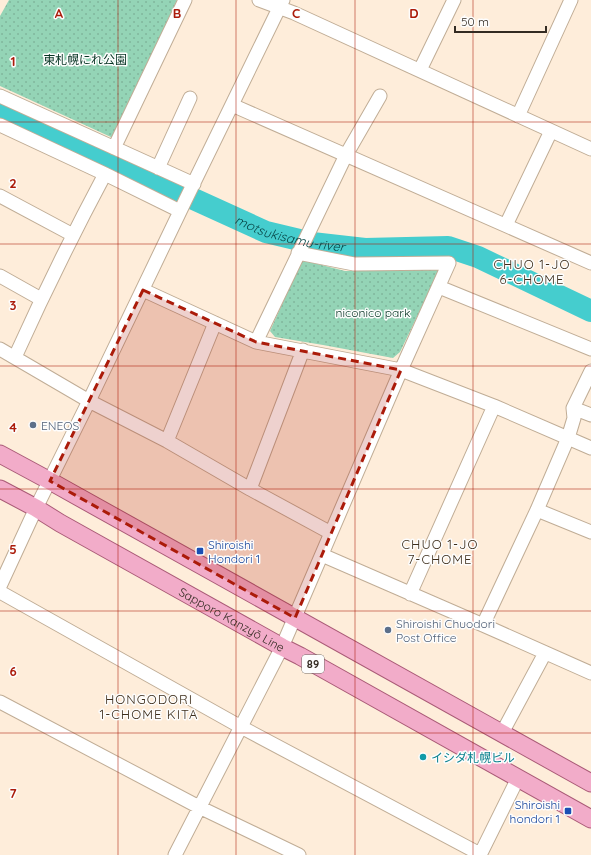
<svg xmlns="http://www.w3.org/2000/svg" width="591" height="855" viewBox="0 0 591 855" font-family="Quicksand,'Noto Sans JP',sans-serif">
  <style>
    .park { fill: url(#park-dots) }
    .lines { fill: none; stroke-linecap: round; stroke-linejoin: round }
    .river { stroke: #45cdce; stroke-width: 22 }
    .minor-casing { stroke: #c0ad96; stroke-width: 15 }
    .major-casing { stroke: #aa5b77; stroke-width: 19 }
    .minor { stroke: #fff; stroke-width: 13 }
    .major { stroke: #f2acc9; stroke-width: 17 }
    .marked { fill: #ab1b0a; fill-opacity: 0.2; stroke: #ab1b0a; stroke-width: 3; stroke-dasharray: 8 5; stroke-linejoin: round }
    .grid { fill: none; stroke: #ab1b0a; stroke-width: 1; stroke-opacity: 0.55 }
    .service-dot { fill: #5c6f8a; stroke: #fdfdfd; stroke-width: 1.5 }
    .transit-dot { fill: #1a4fb4; stroke: #fdfdfd; stroke-width: 1.5 }
    .culture-dot { fill: #0f9aa8; stroke: #fdfdfd; stroke-width: 1.5 }
    .labels { text-anchor: middle; dominant-baseline: central; stroke-width: 3; stroke-linejoin: round; paint-order: stroke }
    .shield { fill: #fdfdfd; stroke: #706a64; stroke-width: 1 }
    .shield-label { font-size: 11px; font-weight: bold; fill: #332b22 }
    .park-label { font-size: 12px; fill: #063423; stroke: #fdfdfd }
    .service-label { font-size: 12px; fill: #4e5e75; stroke: #fdfdfd; text-anchor: start }
    .transit-label { font-size: 12px; fill: #164399; stroke: #fdfdfd; text-anchor: start }
    .street-label { font-size: 12px; fill: #332b22; stroke: #fdfdfd }
    .culture-label { font-size: 12px; fill: #0d838f; stroke: #fdfdfd; text-anchor: start }
    .water-label { font-size: 13px; font-style: italic; fill: #084747; stroke: #fdfdfd }
    .neighbourhood-label { font-size: 13px; letter-spacing: 1px; fill: #3e2e1b; stroke: #fdfdfd }
    .grid-label { font-size: 13px; text-anchor: middle; font-weight: bold; fill: #ab1b0a; stroke: #fdfdfd; stroke-width: 3; stroke-linejoin: round; paint-order: stroke }
  </style>
  <defs>
    <pattern id="park-dots" width="8" height="8" patternUnits="userSpaceOnUse"><rect width="8" height="8" fill="#94d4b6"/><path d="M2 2h.1M6 6h.1" fill="none" stroke="#80b69c" stroke-width="1.8" stroke-linecap="round"/></pattern>
  </defs>
  <rect width="100%" height="100%" fill="#feedda"/>
  <path class="park" d="M9 0H177L113 138 0 86V16Z
    M302 260 345 271H391L440 269 400 352 393 358 323 345 275 337 270 331Z"/>
  <g class="lines">
    <path class="river" id="s1" d="M0 111 266 232 312 243 365 249 448 247 478 257 591 311"/>
    <defs>
      <path id="minor" d="M259 0 294 13 591 149
        M420 70 454 0
        M0 96 194 184
        M232 105 591 263
        M518 116 571 0
        M0 125 105 174 180 211
        M114 148 185 0
        M158 168 190 98
        M0 196 73 235
        M506 225 551 131
        M0 276 41 299
        M439 287 591 349
        M143 290 256 342 401 370 494 406 591 448
        M256 342 346 155 380 96
        M0 349 89 401 167 441 250 489 331 533
        M15 357C43 295 73 234 105 174
        M573 408 591 415
        M167 441 215 323
        M250 489 303 350
        M537 510 591 532
        M322 555 483 625 591 673
        M0 586 36 508 89 401 185 201 283 0
        M0 592 241 727 480 854
        M410 594 494 406
        M483 625 537 510 568 438 574 418 573 408 591 371
        M0 702 199 807 299 855
        M502 733 545 653
        M175 855 282 647 401 370 449 263 354 264 298 253
        M480 855 518 778"/>
      <g id="major">
        <path d="M0 454 50 481 591 783"/>
        <path id="s2" d="M0 489 36 508 60 523 282 647 300 656 591 819"/>
      </g>
    </defs>
    <use href="#minor" class="minor-casing"/>
    <use href="#major" class="major-casing"/>
    <use href="#minor" class="minor"/>
    <use href="#major" class="major"/>
  </g>
  <path class="marked" d="M143 290 256 342 401 370 295 618 50 481Z"/>
  <path class="grid" d="M118 0V855M236 0V855M355 0V855M473 0V855M0 122H591M0 244H591M0 366H591M0 489H591M0 611H591M0 733H591"/>
  <g class="service-dot">
    <circle cx="33" cy="425" r="4"/>
    <circle cx="388" cy="630" r="4"/>
  </g>
  <g class="transit-dot">
    <rect x="196" y="547" width="8" height="8" rx="2"/>
    <rect x="564" y="807" width="8" height="8" rx="2"/>
  </g>
  <circle class="culture-dot" cx="423" cy="757" r="4"/>
  <g class="labels">
    <rect class="shield" x="302" y="655" width="22" height="18" rx="3"/>
    <g class="shield-label">
      <text x="313" y="664">89</text>
    </g>
    <g class="park-label">
      <text x="85" y="59">東札幌にれ公園</text>
      <text x="373" y="312">niconico park</text>
    </g>
    <g class="service-label">
      <text x="41" y="425">ENEOS</text>
      <text x="396" y="623">Shiroishi Chuodori<tspan x="396" dy="14">Post Office</tspan></text>
    </g>
    <g class="transit-label">
      <text x="208" y="544">Shiroishi<tspan x="208" dy="14">Hondori 1</tspan></text>
      <text x="560" y="804" text-anchor="end">Shiroishi<tspan x="560" dy="14">hondori 1</tspan></text>
    </g>
    <g class="street-label">
      <text stroke="none"><textPath href="#s2" startOffset="266">Sapporo Kanzyō Line</textPath></text>
    </g>
    <g class="culture-label">
      <text x="431" y="757">イシダ札幌ビル</text>
    </g>
    <g class="water-label">
      <text stroke="none"><textPath href="#s1" startOffset="316">motsukisamu-river</textPath></text>
    </g>
    <g class="neighbourhood-label">
      <text x="532" y="264">CHUO 1-JO<tspan x="532" dy="15">6-CHOME</tspan></text>
      <text x="440" y="544">CHUO 1-JO<tspan x="440" dy="15">7-CHOME</tspan></text>
      <text x="149" y="699">HONGODORI<tspan x="149" dy="15">1-CHOME KITA</tspan></text>
    </g>
  </g>
  <g class="grid-label">
    <text x="59" y="18">A</text>
    <text x="177" y="18">B</text>
    <text x="296" y="18">C</text>
    <text x="414" y="18">D</text>
    <text x="13" y="66">1</text>
    <text x="13" y="188">2</text>
    <text x="13" y="310">3</text>
    <text x="13" y="432">4</text>
    <text x="13" y="554">5</text>
    <text x="13" y="676">6</text>
    <text x="13" y="798">7</text>
  </g>
  <path d="M455 26v6h91v-6" fill="none" stroke="#332b22" stroke-width="2"/>
  <text x="461" y="26" font-size="12" fill="#332b22" stroke="#fdfdfd" stroke-width="3" paint-order="stroke">50 m</text>
</svg>
